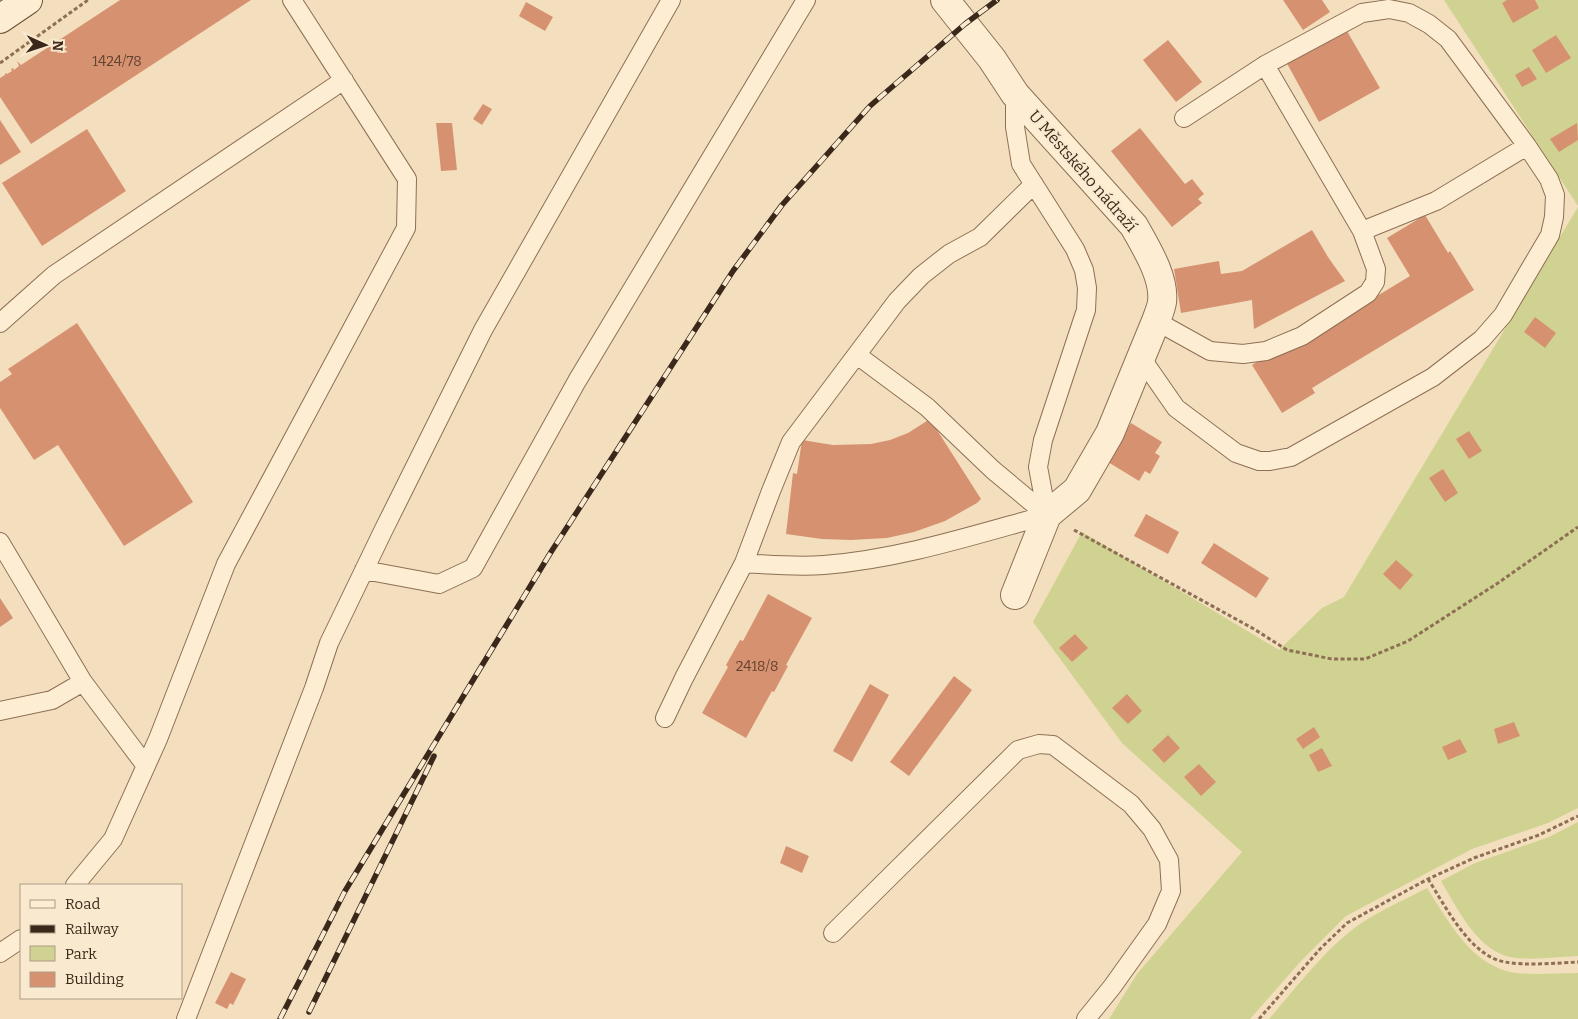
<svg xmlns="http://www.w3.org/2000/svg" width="1578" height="1019" viewBox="0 0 1578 1019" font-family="Bitter,serif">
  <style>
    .green { fill: #d0d291 }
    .building { fill: #d69270 }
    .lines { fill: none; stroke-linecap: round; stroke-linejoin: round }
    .service-casing { stroke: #8e6f55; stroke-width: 20 }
    .minor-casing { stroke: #8e6f55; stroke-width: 30 }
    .secondary-casing { stroke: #6f4f38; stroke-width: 30 }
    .path { stroke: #8e6f55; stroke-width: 3; stroke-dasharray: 4 2.5; stroke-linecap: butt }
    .service { stroke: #fdedd3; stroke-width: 18 }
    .minor { stroke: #fdedd3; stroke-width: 28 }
    .secondary { stroke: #fdedd3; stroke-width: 28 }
    .rail-casing { stroke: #3b281b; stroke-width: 5.5 }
    .rail { stroke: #f9eacf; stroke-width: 4; stroke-dasharray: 11; stroke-linecap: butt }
    .labels { text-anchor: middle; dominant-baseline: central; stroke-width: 4; stroke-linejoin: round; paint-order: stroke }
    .number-label { font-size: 14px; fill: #624230 }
    .street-label { font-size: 16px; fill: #3b281b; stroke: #f9eacf }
  </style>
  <rect width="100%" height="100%" fill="#f3dfbe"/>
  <path class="green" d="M1444 0H1578V206Z
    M1578 207V808L1548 823 1472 849 1346 916 1301 961 1250 1019H1109L1137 974 1242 852 1122 743 1033 622 1082 532 1279 650 1322 608 1344 597Z
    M1578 822V956C1558 957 1536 960 1516 958 1478 954 1458 909 1441 881L1475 863 1549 837Z
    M1427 888C1449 922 1472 967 1516 973 1536 975 1558 973 1578 973V1019H1269C1298 986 1326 947 1363 922 1383 909 1406 899 1427 888Z"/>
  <path class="building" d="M120 0H251L31 144 0 97V78L5 75V73L7 74 12 71 11 69 13 68 14 70 19 66 17 61 21 65Z
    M1283 0H1322L1330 12 1303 30Z
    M1507 0H1535L1539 8 1513 23 1502 3Z
    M526 2 553 17 545 31 519 16Z
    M1344 26 1380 88 1319 122 1284 58Z
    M1556 35 1571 58 1546 73 1532 50Z
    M1168 40 1202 82 1176 102 1143 60Z
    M1529 67 1537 79 1522 87 1515 75Z
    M483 104 492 109 482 125 473 119Z
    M0 120 21 152 0 165Z
    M436 123H452L457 170 441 171Z
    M1577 123 1578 140 1559 152 1550 139Z
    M1140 128 1185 184 1192 179 1204 194 1198 199 1202 203 1172 227 1111 151Z
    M87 129 126 191 42 246 2 183Z
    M1425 215 1448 253 1450 251 1474 290 1312 388 1315 393 1282 413 1252 365 1285 344 1288 350 1410 276 1387 238Z
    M1312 230 1328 257 1345 281 1254 329 1252 300 1181 313 1174 269 1219 261 1221 274 1242 271Z
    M1535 317 1556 333 1545 348 1524 332Z
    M77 323 193 502 124 546 58 445 34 460 0 408V382L12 374 8 369Z
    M930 419 981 499 977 503 945 521 914 532 887 538 851 540 822 539 786 534 793 473 797 474 802 440 833 445 871 444 890 440 908 433Z
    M1131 423 1162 442 1155 453 1160 456 1150 474 1145 471 1139 481 1108 462Z
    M1469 431 1482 451 1469 459 1456 439Z
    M1443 469 1458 493 1445 502 1429 478Z
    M1146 514 1179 532 1168 554 1134 536Z
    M1214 543 1269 578 1256 598 1201 563Z
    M1396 560 1413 575 1400 590 1383 574Z
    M768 594 812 618 786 665 788 666 774 692 772 691 746 738 702 713 728 667 726 665 740 640 743 641Z
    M0 598 13 618 0 627Z
    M1075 634 1088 648 1072 662 1059 648Z
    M954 676 972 690 909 776 890 762Z
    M870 684 889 695 852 762 833 751Z
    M1127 694 1142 711 1128 724 1112 708Z
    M1514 722 1520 736 1498 744 1494 729Z
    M1314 727 1320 737 1303 749 1296 739Z
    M1168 735 1180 748 1164 763 1152 750Z
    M1460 739 1467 752 1448 760 1442 747Z
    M1322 748 1332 766 1318 772 1309 755Z
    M1199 764 1216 782 1201 796 1184 777Z
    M786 846 809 856 802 873 780 863Z
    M231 972 246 979 233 1005 230 1003 227 1009 215 1003Z"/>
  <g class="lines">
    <defs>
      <path id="service" d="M1362 231 1436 201 1527 146
        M1156 321 1210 351 1243 354 1266 351 1302 336 1368 293 1375 282 1376 269 1362 231 1265 65
        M0 323 54 275 344 80
        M857 355 927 407 993 470 1047 515 1038 467 1043 440 1086 310 1087 288 1084 270 1075 249 1021 164 1015 127V94
        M1142 359 1176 408 1236 453 1259 461H1270L1291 457 1433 377 1482 339 1503 315 1550 235 1554 217 1555 195 1549 179 1527 146 1448 39 1429 24 1409 13 1389 9 1362 13 1265 65 1184 118
        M0 542 83 682 146 766
        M744 563 771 491 791 442 897 301 921 276 949 254 980 237 1034 184
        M364 570 439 584 473 568 577 381 806 0
        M0 711 52 700 83 682
        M665 718 684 678 744 563C771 565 797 567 824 565 900 559 974 535 1047 515
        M75 885 113 839 158 739 226 564 406 228 407 179 292 0
        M833 933 1018 750 1039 744 1053 745 1131 804 1152 829 1169 860 1171 891 1157 924 1112 987 1086 1019
        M0 953 21 939
        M186 1019 314 688 329 643 383 531 483 330 671 0"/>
      <path id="minor" d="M945 0 992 59 1015 94 1134 226C1146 248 1165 277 1162 302 1161 309 1158 315 1156 321L1110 433 1077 490 1047 515 1015 595"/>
      <path id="secondary" d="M0 19 28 0"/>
    </defs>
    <use href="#service" class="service-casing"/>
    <use href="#minor" class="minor-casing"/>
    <use href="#secondary" class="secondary-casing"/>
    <path class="path" d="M0 63 88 0
      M1074 530 1254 629 1287 650 1332 659H1365L1408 641 1498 583 1578 527
      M1428 879C1446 907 1470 956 1505 962 1526 966 1556 963 1578 962
      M1259 1019 1320 949 1347 923 1428 879 1474 858 1539 835 1578 816"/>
    <use href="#service" class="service"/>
    <use href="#minor" class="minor"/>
    <use href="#secondary" class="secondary"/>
    <defs>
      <path id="rail" d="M309 1012 434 756
        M280 1019 345 891 405 792 551 552 733 271 782 205 870 106 965 24 997 0"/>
    </defs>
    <use href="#rail" class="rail-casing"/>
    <use href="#rail" class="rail"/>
  </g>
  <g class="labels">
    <g class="number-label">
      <text x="117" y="61">1424/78</text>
      <text x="757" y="666">2418/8</text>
    </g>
    <g class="street-label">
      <text transform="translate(1083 171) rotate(49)">U Městského nádraží</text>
    </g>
  </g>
  <rect x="20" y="884" width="162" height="115" fill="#f9eacf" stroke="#ad9c87"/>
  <rect x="30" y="900" width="25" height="8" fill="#fdedd3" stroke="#ad9c87"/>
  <text x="65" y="909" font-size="15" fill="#3b281b">Road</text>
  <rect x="30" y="925" width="25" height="8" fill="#3b281b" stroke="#ad9c87"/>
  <text x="65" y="934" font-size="15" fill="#3b281b">Railway</text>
  <rect x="30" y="946" width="25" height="15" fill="#d0d291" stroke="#ad9c87"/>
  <text x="65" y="959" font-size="15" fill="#3b281b">Park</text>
  <rect x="30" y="972" width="25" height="15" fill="#d69270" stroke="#ad9c87"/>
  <text x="65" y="984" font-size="15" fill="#3b281b">Building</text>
  <g transform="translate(45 45) rotate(93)" stroke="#f9eacf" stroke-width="4" paint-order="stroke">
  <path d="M0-4L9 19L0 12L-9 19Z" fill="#3b281b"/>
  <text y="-8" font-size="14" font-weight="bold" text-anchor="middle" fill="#3b281b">N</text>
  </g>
</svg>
